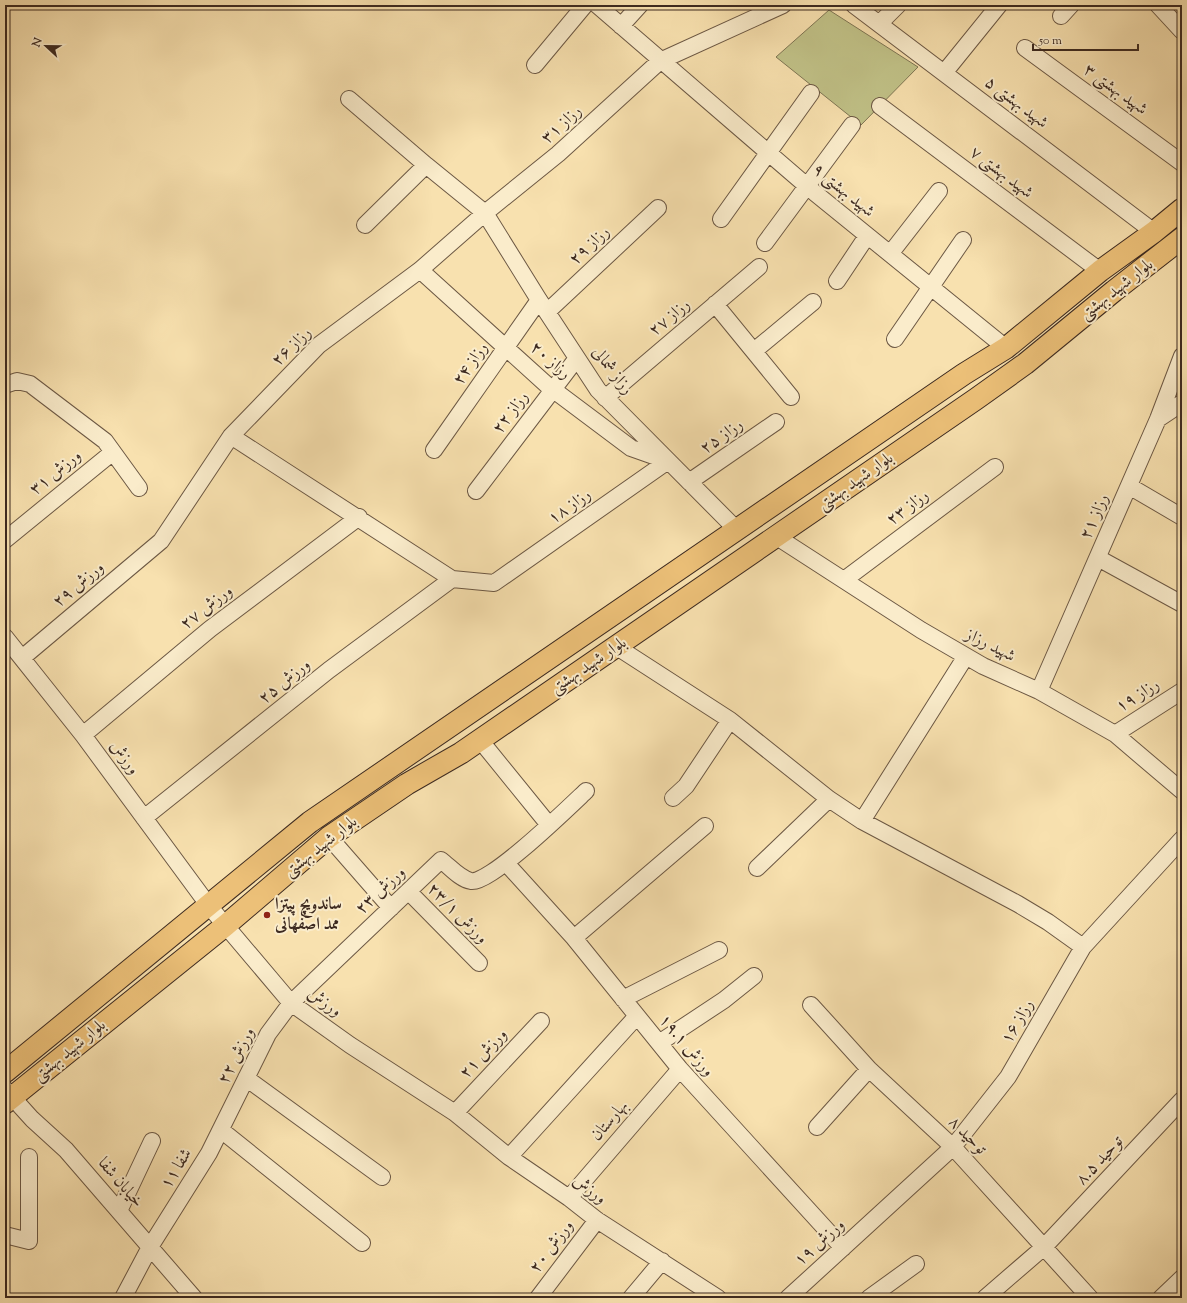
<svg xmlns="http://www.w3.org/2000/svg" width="1187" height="1303" viewBox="0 0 1187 1303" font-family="'Sorts Mill Goudy',Amiri,serif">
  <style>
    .green { fill: #c1c288; stroke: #7f7654 }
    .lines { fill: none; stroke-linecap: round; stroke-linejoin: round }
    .minor-casing { stroke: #6c5844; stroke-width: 18 }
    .major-casing { stroke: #3d2a20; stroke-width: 23 }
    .minor { stroke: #faeccb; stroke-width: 16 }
    .major { stroke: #ecc078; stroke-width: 21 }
    .poi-dot { fill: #8f2418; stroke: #faeccb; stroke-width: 1.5 }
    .labels { text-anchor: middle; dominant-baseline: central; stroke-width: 4; stroke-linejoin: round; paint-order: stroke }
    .street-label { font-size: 17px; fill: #3d2a20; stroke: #faeccb }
    .poi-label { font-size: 17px; font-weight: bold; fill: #3d2a20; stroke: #faeccb; text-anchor: start }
  </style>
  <rect width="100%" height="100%" fill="#f8e1af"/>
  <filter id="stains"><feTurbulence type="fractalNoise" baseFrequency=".005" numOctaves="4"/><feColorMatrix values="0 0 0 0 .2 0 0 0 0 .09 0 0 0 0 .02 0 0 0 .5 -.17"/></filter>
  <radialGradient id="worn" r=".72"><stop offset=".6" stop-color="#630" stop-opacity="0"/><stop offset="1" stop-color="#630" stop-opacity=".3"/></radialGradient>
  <path class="green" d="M829 10 918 67 861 125 776 57Z"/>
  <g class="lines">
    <defs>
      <path id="minor" d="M597 5 815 193 1006 348
        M854 5 1154 232
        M1158 5 1182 31
        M1061 16 1071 5
        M879 24 898 5
        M621 26 640 5
        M1025 48 1182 163
        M535 65 585 5
        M944 73 999 5
        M349 99 426 165 485 213 539 300 598 390 737 530
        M880 106 1100 271
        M721 219 811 93
        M365 225 426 165
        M765 243 852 125
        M890 254 939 191
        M420 270 547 385 631 448 665 460
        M837 281 867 236
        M715 304 791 397
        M547 312 658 208
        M895 339 963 240
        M754 351 813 302
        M5 385 17 381 30 384 105 441 139 488
        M605 398 759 267
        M1158 419 1182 403
        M231 436 452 579 494 583 668 461
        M434 450 539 300
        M689 482 776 422
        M1129 486 1182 517
        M476 491 577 358
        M777 537 921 630 983 666 1039 691 1115 734 1182 791
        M5 540 113 452
        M1098 558 1182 604
        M844 580 995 467
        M5 637 83 735 209 906 291 1003 350 1045 455 1113 509 1157 569 1198 597 1220 718 1298
        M617 647 730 720 829 799 862 821 1018 904 1048 922 1083 947
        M22 658 161 541 231 436 319 345 420 270 485 213 558 154 660 61 783 5
        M1039 691 1158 419 1182 356
        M1115 734 1182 691
        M83 735 210 629 359 517
        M480 740 549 825
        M673 798 686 786 730 720
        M144 818 329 670 452 579
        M862 821 966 656
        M329 837 391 908
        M506 863 574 938 680 1069 843 1248
        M757 868 829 799
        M409 892 479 963
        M574 938 705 826
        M623 999 719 950
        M811 1005 869 1069 953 1147 1090 1298
        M659 1043 724 1000 754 976
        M246 1078 382 1177
        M5 1089 32 1119 66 1150 194 1298
        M455 1113 541 1021
        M817 1127 869 1069
        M221 1130 362 1243
        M509 1157 637 1016
        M569 1198 680 1069
        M119 1211 152 1141
        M5 1235 29 1241V1157
        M123 1298 150 1247 209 1153 268 1034 291 1003 441 860C450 867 460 879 471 881 489 885 569 807 586 791
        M538 1298 597 1220
        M631 1298 662 1261
        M788 1298 953 1147 1008 1077 1083 947 1182 839
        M869 1298 916 1264
        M985 1298 1044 1247 1182 1100
        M1161 1298 1182 1278"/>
      <path id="major" d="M5 1072 310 822 964 374 1006 348 1100 271 1154 232 1182 209
        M5 1103 226 925 329 837 407 784 461 753 976 399 1025 364 1114 291 1182 238"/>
    </defs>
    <use href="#minor" class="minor-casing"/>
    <use href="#major" class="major-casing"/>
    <use href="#minor" class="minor"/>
    <use href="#major" class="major"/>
  </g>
  <circle class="poi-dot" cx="267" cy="915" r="4"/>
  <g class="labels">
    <g class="street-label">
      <text transform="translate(1115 90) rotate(36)">شهید بهشتی ۳</text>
      <text transform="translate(1016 103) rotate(37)">شهید بهشتی ۵</text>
      <text transform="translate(562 125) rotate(-42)">رزاز ۳۱</text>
      <text transform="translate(1001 173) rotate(37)">شهید بهشتی ۷</text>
      <text transform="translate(843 191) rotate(39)">شهید بهشتی ۹</text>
      <text transform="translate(590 246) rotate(-43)">رزاز ۲۹</text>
      <text transform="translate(1117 290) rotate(-38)">بلوار شهید بهشتی</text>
      <text transform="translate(670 318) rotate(-40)">رزاز ۲۷</text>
      <text transform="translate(292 347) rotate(-44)">رزاز ۲۶</text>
      <text transform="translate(550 361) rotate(41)">رزاز ۲۰</text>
      <text transform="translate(471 364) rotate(-55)">رزاز ۲۴</text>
      <text transform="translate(612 371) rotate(52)">رزاز شمالی</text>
      <text transform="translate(511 413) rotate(-53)">رزاز ۲۲</text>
      <text transform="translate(722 437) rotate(-35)">رزاز ۲۵</text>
      <text transform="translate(56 473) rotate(-39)">ورزش ۳۱</text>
      <text transform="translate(856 482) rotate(-35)">بلوار شهید بهشتی</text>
      <text transform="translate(570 507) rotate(-35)">رزاز ۱۸</text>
      <text transform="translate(908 508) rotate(-37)">رزاز ۲۳</text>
      <text transform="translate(1095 517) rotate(-66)">رزاز ۲۱</text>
      <text transform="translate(79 585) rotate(-40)">ورزش ۲۹</text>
      <text transform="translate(207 608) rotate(-38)">ورزش ۲۷</text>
      <text transform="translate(990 646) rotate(27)">شهید رزاز</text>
      <text transform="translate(589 666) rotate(-34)">بلوار شهید بهشتی</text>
      <text transform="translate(285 682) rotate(-39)">ورزش ۲۵</text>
      <text transform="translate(1138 696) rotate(-32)">رزاز ۱۹</text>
      <text transform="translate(124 758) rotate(54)">ورزش</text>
      <text transform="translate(321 847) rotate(-38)">بلوار شهید بهشتی</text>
      <text transform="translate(381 891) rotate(-43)">ورزش ۲۳</text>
      <text transform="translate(457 914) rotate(45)">ورزش ۲۳/۱</text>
      <text transform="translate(324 1003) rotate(35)">ورزش</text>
      <text transform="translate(1018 1022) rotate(-60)">رزاز ۱۶</text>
      <text transform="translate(686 1046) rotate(50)">ورزش ۱۹.۱</text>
      <text transform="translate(70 1051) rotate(-39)">بلوار شهید بهشتی</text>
      <text transform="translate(484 1054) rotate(-47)">ورزش ۲۱</text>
      <text transform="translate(237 1056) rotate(-63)">ورزش ۲۲</text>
      <text transform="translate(610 1121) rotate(-49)">بهارستان</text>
      <text transform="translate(967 1136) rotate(45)">توحید ۸</text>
      <text transform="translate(1100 1161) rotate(-47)">توحید ۸.۵</text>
      <text transform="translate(177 1169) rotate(-58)">شفا ۱۱</text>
      <text transform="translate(120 1183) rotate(49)">خیابان شفا</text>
      <text transform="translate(589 1190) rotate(37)">ورزش</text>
      <text transform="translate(820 1243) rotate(-42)">ورزش ۱۹</text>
      <text transform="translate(552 1247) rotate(-53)">ورزش ۲۰</text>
    </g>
    <g class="poi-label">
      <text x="275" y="905">ساندویچ پیتزا<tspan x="275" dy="20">ممد اصفهانی</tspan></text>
    </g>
  </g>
  <rect width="1187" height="1303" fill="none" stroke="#f8e1af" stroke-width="20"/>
  <rect x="6" y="6" width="1175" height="1291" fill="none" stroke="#3d2a20" stroke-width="2"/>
  <rect x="10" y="10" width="1167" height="1283" fill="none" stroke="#3d2a20"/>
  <g transform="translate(46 46) rotate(292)" stroke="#faeccb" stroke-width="3" paint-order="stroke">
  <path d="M0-3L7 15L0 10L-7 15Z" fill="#3d2a20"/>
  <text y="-6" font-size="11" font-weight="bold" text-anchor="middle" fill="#3d2a20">N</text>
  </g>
  <path d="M1033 44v6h105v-6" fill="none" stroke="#3d2a20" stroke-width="2"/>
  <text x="1039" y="44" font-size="12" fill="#3d2a20" stroke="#faeccb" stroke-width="3" paint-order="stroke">50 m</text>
  <rect width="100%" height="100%" filter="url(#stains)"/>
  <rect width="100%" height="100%" fill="url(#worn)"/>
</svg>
